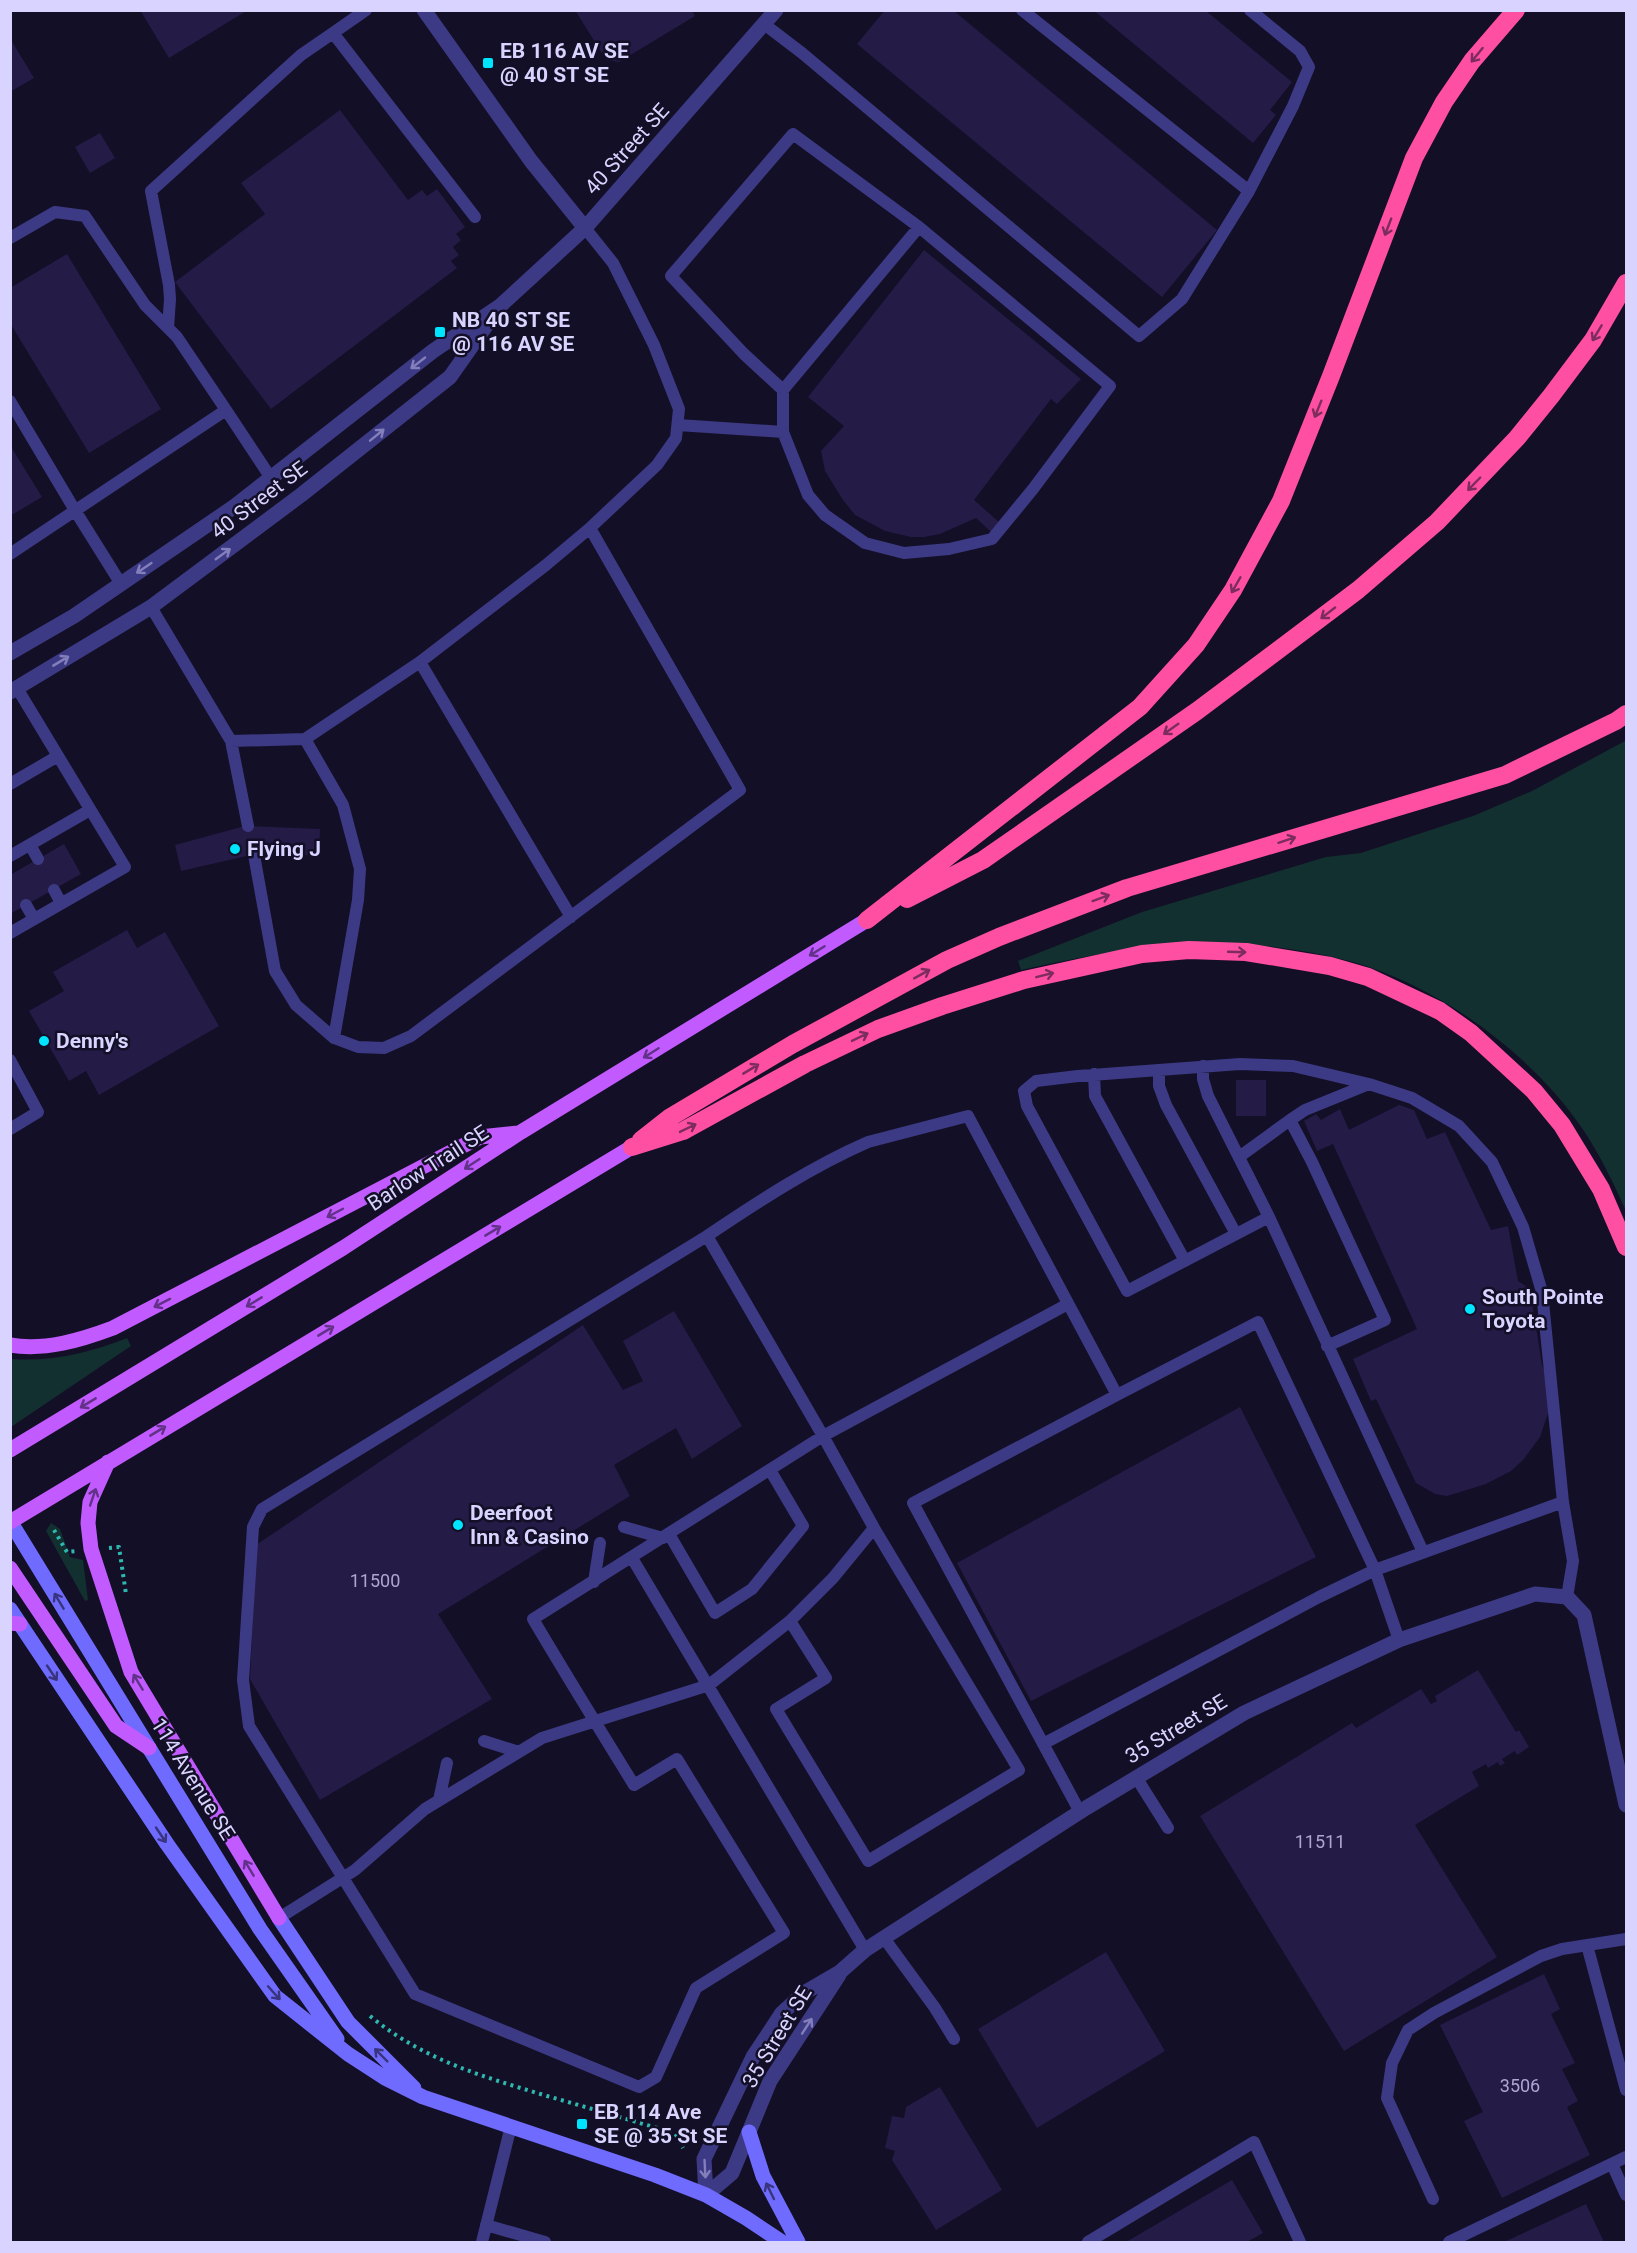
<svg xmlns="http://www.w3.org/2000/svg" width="1637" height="2253" viewBox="0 0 1637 2253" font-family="Roboto,sans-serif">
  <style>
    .green { fill: #12302f }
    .building { fill: #241b47 }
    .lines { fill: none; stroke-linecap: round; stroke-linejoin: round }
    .path { stroke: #2fb8b0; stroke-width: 4; stroke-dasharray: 3 4.5; stroke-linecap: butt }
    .service { stroke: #3d3a85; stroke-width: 12 }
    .minor { stroke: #3d3a85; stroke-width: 15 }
    .tertiary { stroke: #3d3a85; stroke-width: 15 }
    .secondary { stroke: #6f6bff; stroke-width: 15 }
    .primary { stroke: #c25bff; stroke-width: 15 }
    .motorway { stroke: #ff4fa3; stroke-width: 18 }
    .oneway { stroke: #7d2c5e }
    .oneway2 { stroke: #837fbc }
    .oneway3 { stroke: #623188 }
    .oneway4 { stroke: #38347d }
    .poi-dot { fill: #00e5ff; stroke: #130f26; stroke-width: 2 }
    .labels { text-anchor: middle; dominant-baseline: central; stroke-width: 5; stroke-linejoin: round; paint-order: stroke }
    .number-label { font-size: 18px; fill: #aca6d1 }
    .poi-label { font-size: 21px; font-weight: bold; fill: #d9d4ff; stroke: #130f26; text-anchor: start }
    .street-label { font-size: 21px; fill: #d9d4ff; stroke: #130f26 }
  </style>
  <rect width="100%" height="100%" fill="#130f26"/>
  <path class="green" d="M1625 741 1626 1211C1614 1184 1601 1157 1584 1131 1533 1055 1441 987 1353 962 1294 946 1229 940 1168 944 1155 945 1141 948 1128 950 1091 955 1056 962 1021 970L1018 961 1142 912 1326 857 1361 853 1473 816 1532 791Z
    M127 1338 131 1346 11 1427V1359C51 1362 89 1353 127 1338Z
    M51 1523 60 1529 70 1557 83 1560 88 1600 85 1601 46 1531Z"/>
  <path class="building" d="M140 10H248L169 58Z
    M575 10H692L695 16 619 62 606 60Z
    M885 10H953L1217 230 1162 297 857 44Z
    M1093 10H1205L1292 82 1270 110 1276 115 1253 143Z
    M10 38 34 78 10 92Z
    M340 110 408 200 422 190 427 196 437 189 465 227 456 234 461 240 453 247 459 255 451 261 457 268 271 409 175 282 265 214 241 183Z
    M100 133 115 158 90 173 75 147Z
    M924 250 1081 379 1057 404 1051 399 974 500 999 522 991 532 976 518 940 534 924 537H911L885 531 855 515 843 500 825 471 821 451 844 426 808 397Z
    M67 254 161 409 89 453 10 323V288Z
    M10 445 42 497 10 516Z
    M245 826 320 829 319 855H251L181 871 175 845Z
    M64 844 81 874 10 914V875Z
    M127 930 137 948 165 932 219 1026 99 1095 86 1071 69 1081 29 1011 64 991 53 972Z
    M1236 1080H1266V1116H1236Z
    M1399 1105 1414 1110 1427 1139 1445 1132 1491 1230 1508 1226 1518 1281 1530 1289 1542 1365 1547 1378 1551 1404 1540 1437 1523 1460 1511 1471 1486 1484 1447 1496 1435 1494 1416 1483 1376 1399 1371 1401 1353 1359 1417 1329 1333 1144 1317 1151 1304 1121 1316 1114 1321 1120 1340 1109 1349 1130Z
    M674 1311 742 1426 692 1459 676 1428 614 1465 630 1496 438 1614 492 1699 320 1800 250 1679 256 1545 583 1325 623 1390 643 1381 623 1341Z
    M1240 1407 1316 1557 1031 1701 957 1563Z
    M1478 1670 1516 1732 1519 1730 1529 1747 1517 1755 1515 1751 1502 1759 1505 1763 1500 1766 1498 1762 1488 1768 1486 1764 1472 1772 1479 1786 1415 1825 1497 1957 1344 2051 1200 1816 1352 1723 1356 1728 1421 1689 1431 1704 1437 1701 1435 1696Z
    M1106 1952 1165 2051 1037 2128 978 2029Z
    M1544 1974 1560 2009 1551 2014 1575 2063 1562 2069 1578 2101 1567 2107 1590 2155 1502 2198 1464 2121 1483 2112 1440 2025Z
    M940 2087 1002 2190 936 2230 892 2160 895 2151 885 2148 892 2116 904 2118 906 2107Z
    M1232 2180 1263 2233 1247 2242H1126Z
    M1586 2204 1604 2242H1504Z"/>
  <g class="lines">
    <path class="path" d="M54 1530 67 1552 76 1551
      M109 1548 119 1547 126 1594
      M370 2016C424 2060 481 2076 547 2096 590 2108 632 2121 675 2133L683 2148"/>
    <path class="service" d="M366 10 333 33 475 217
      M764 24 802 53 1139 336 1182 299 1249 191 1022 10
      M1249 191 1293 106 1309 67 1300 51 1250 10
      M10 238 55 212 85 216 145 305 177 337 226 410
      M168 328 170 299 169 285 151 191 301 55 333 33
      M10 401 76 512 121 584
      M678 425 783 432 808 495 825 515 865 543 904 553 949 549 992 539 1033 489 1110 386 919 227 793 134 671 276 744 354 783 390 919 227
      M783 432V390
      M10 554 226 410 271 478
      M151 607 231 741 305 739 420 662 546 565 590 528 657 465 676 438 679 409 654 345 613 263 585 228
      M420 662 571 917
      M305 739 343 805 360 869 358 900 334 1038
      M231 741 248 826
      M10 784 58 756
      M30 845 38 859
      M254 855 275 971 296 1005 334 1038 358 1047 384 1048 411 1036 740 790 590 528
      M10 856 90 810
      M54 890 61 903
      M26 905 34 919
      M10 933 125 867 17 688
      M10 1060 38 1112 10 1129
      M1203 1066V1079L1208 1096 1269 1217 1423 1552
      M1159 1070V1086L1166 1105 1236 1234
      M1094 1074 1095 1096 1185 1261
      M1290 1120 1305 1110 1369 1084
      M1239 1157 1290 1120 1312 1162 1385 1320 1327 1346
      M1269 1217 1127 1291 1027 1106 1024 1091 1036 1081 1078 1076 1240 1064 1293 1066 1369 1084 1412 1098 1459 1126 1492 1162 1523 1227 1542 1292 1563 1502 1573 1561 1567 1597
      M707 1236C759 1201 811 1167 868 1142L968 1116 1117 1395 913 1503 1080 1812
      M1117 1395 1258 1322 1375 1570 1399 1640
      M624 1527 663 1538
      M669 1534 715 1613 752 1589 803 1526 770 1470
      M632 1558 865 1950
      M594 1582 600 1543
      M790 1621 826 1678 776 1709 868 1861 1019 1770 874 1528
      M484 1741 519 1752
      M1043 1744 1319 1597 1375 1570 1563 1502
      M1136 1777 1168 1828
      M439 1800 447 1763
      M279 1918 355 1870 425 1809 542 1738 709 1685 790 1621 833 1578 874 1528 823 1436 533 1619C566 1675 600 1730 634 1785L677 1759 784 1933 696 1988 656 2077 639 2087 415 1994 249 1726 243 1680 253 1527 262 1509 707 1236 823 1436 1068 1304
      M884 1938 935 2008 954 2039
      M1587 1945 1626 2090
      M1612 2164 1626 2195
      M1433 2199 1387 2098 1392 2063 1408 2030 1434 2013 1541 1956 1562 1949 1626 1939
      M486 2225 545 2242
      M482 2242 511 2126
      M1088 2242 1254 2142 1300 2242
      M1449 2242 1626 2157"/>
    <path class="minor" d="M424 10 531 161 585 228
      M706 2195 704 2159 753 2057 782 2013 804 1993 840 1972 865 1950 1086 1808 1244 1713 1399 1640 1535 1594 1567 1597 1584 1615 1626 1805
      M706 2195 732 2173 770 2081 839 1975"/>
    <path class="tertiary" d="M10 653 74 616 235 506 433 351 500 306 585 228 776 10
      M10 692 151 607 301 495 450 377 495 313"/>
    <path class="secondary" d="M10 1521 260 1929 337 2039
      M10 1609 167 1844 275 1996 348 2054 385 2078 423 2097 655 2175 706 2195 746 2218 782 2242
      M279 1918 348 2022 414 2088
      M749 2132 763 2176 798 2242"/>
    <path class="primary" d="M10 1345C45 1351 81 1340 113 1328L480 1137 518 1133
      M10 1450 343 1248 521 1132 867 920
      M108 1462 90 1502 88 1523 91 1549 131 1672 279 1918
      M10 1522 632 1147
      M10 1568 116 1726 149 1748
      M10 1623 20 1624"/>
    <path class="motorway" d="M907 899 983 860 1197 711 1358 590 1437 522 1517 438 1551 396 1593 340 1626 283
      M867 920 1140 707 1196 645 1233 590 1281 501 1331 376 1414 158 1444 102 1472 61 1516 10
      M641 1140 669 1118 793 1044 947 960 999 937 1127 888 1505 775 1616 721 1626 714
      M632 1147 683 1131 805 1064 878 1029 942 1006 1024 980 1142 954 1189 950 1246 952 1330 966 1368 977 1440 1011 1471 1033 1534 1091 1562 1125 1601 1189 1626 1247"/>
  </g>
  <defs><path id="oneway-shaft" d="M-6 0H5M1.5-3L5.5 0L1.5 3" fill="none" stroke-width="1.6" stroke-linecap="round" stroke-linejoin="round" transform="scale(1.5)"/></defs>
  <g class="oneway">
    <use href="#oneway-shaft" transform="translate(1477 55) rotate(129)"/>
    <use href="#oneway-shaft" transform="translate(1388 227) rotate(111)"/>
    <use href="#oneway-shaft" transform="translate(1597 333) rotate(121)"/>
    <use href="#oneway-shaft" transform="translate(1318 409) rotate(112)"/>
    <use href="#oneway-shaft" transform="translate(1474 484) rotate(134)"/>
    <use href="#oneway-shaft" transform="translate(1236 585) rotate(120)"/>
    <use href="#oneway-shaft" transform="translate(1328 613) rotate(142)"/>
    <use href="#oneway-shaft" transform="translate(1171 729) rotate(145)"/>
    <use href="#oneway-shaft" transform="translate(1287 840) rotate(-18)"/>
    <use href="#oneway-shaft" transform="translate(1101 898) rotate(-20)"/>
    <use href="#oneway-shaft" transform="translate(1237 952) rotate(2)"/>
    <use href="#oneway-shaft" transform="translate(922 974) rotate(-29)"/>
    <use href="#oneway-shaft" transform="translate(1045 975) rotate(-14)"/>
    <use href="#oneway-shaft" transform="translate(860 1037) rotate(-26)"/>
    <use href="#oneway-shaft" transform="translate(751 1069) rotate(-31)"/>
    <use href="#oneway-shaft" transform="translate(688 1128) rotate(-26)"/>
  </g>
  <g class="oneway2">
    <use href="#oneway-shaft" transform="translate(418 363) rotate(142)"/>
    <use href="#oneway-shaft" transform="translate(377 435) rotate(-39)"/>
    <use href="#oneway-shaft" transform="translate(223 554) rotate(-36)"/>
    <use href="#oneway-shaft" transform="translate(144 568) rotate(146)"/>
    <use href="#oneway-shaft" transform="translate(61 661) rotate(-31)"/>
    <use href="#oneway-shaft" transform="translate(807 2026) rotate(-57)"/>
    <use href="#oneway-shaft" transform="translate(705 2169) rotate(87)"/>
  </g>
  <g class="oneway3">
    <use href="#oneway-shaft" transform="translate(817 951) rotate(148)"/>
    <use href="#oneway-shaft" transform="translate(651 1053) rotate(148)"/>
    <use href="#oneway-shaft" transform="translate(472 1164) rotate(147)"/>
    <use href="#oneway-shaft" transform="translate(335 1213) rotate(152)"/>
    <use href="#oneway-shaft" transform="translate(493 1231) rotate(-31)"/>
    <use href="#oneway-shaft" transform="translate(254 1302) rotate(149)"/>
    <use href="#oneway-shaft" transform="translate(162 1303) rotate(153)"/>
    <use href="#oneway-shaft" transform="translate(326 1331) rotate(-31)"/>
    <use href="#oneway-shaft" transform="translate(88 1403) rotate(149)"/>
    <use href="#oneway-shaft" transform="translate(158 1431) rotate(-31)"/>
    <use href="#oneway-shaft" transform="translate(93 1497) rotate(-71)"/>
    <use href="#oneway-shaft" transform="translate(138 1682) rotate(-121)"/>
    <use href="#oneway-shaft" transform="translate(249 1868) rotate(-121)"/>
  </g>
  <g class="oneway4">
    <use href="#oneway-shaft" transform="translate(59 1601) rotate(-121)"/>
    <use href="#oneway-shaft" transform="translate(52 1673) rotate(56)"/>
    <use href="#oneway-shaft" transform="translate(161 1835) rotate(56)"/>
    <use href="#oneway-shaft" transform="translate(274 1993) rotate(48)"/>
    <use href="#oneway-shaft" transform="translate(381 2055) rotate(-135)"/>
    <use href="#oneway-shaft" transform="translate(770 2191) rotate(-116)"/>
  </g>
  <g class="poi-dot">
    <rect x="482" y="57" width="12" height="12" rx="3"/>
    <rect x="434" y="326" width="12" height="12" rx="3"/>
    <circle cx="235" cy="849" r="6"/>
    <circle cx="44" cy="1041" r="6"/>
    <circle cx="1470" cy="1309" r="6"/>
    <circle cx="458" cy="1525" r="6"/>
    <rect x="576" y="2118" width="12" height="12" rx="3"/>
  </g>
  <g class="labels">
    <g class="number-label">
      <text x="375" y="1580">11500</text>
      <text x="1320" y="1841">11511</text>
      <text x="1520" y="2085">3506</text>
    </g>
    <g class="poi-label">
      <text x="500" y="51">EB 116 AV SE<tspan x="500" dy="24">@ 40 ST SE</tspan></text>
      <text x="452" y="320">NB 40 ST SE<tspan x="452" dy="24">@ 116 AV SE</tspan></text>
      <text x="247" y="849">Flying J</text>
      <text x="56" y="1041">Denny's</text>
      <text x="1482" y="1297">South Pointe<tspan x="1482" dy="24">Toyota</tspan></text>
      <text x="470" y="1513">Deerfoot<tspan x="470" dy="24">Inn &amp; Casino</tspan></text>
      <text x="594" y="2112">EB 114 Ave<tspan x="594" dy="24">SE @ 35 St SE</tspan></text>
    </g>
    <g class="street-label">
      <text transform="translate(627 149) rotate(-48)">40 Street SE</text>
      <text transform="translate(259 500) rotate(-37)">40 Street SE</text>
      <text transform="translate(428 1168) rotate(-33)">Barlow Trail SE</text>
      <text transform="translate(1176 1729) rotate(-31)">35 Street SE</text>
      <text transform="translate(193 1779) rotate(58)">114 Avenue SE</text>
      <text transform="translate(777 2037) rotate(-59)">35 Street SE</text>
    </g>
  </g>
  <rect width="1637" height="2253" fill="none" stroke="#d9d4ff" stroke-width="24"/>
</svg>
